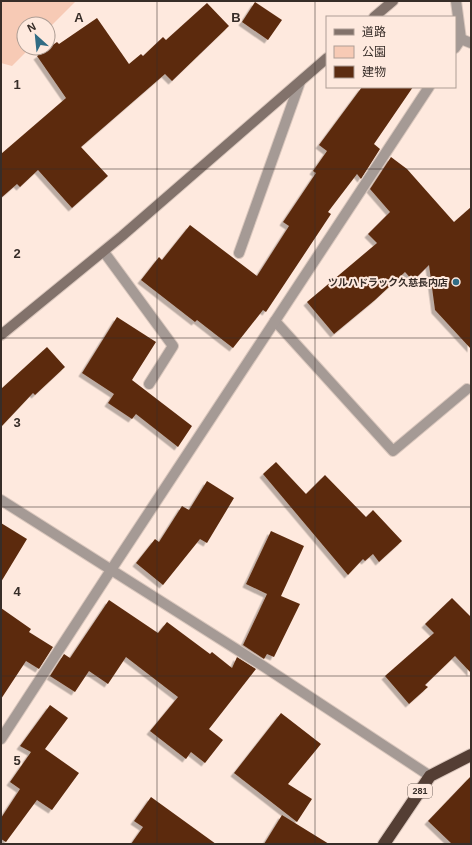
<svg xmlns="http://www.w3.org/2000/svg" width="472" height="845" viewBox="0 0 472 845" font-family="Helvetica,'Noto Sans JP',sans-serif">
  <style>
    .green { fill: #f7cab5 }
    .building { fill: #5c2c11; filter: url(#shadow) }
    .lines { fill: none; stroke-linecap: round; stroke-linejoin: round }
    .lane-casing { stroke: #dac7bd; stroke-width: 12 }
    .street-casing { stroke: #dac7bd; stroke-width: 12 }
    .secondary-casing { stroke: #dac7bd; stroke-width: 12 }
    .highway-casing { stroke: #dac7bd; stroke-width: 14 }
    .lane { stroke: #a59a95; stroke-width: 10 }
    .street { stroke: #a59a95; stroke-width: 10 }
    .secondary { stroke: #82726b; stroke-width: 10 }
    .highway { stroke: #543e34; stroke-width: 12 }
    .grid { fill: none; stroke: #372d28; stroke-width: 1; stroke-opacity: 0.55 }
    .poi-dot { fill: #316c84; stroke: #fee9de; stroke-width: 1.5 }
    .labels { text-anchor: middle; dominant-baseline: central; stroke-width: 4; stroke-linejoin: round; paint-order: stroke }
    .shield { fill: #fee9de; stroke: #73655f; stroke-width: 1 }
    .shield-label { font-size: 9px; font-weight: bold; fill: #372d28 }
    .poi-label { font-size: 10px; font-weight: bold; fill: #372d28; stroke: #fee9de; text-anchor: end }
    .grid-label { font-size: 13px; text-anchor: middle; font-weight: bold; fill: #372d28; stroke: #fee9de; stroke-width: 4; stroke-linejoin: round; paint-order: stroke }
  </style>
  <defs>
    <filter id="shadow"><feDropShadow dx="-3.5" dy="3.5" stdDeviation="0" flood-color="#0004"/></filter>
  </defs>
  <rect width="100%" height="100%" fill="#fee9de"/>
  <path class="green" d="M1 1H76L48 29V24H24V48H30L12 66 1 63Z"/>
  <path class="building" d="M255 2 282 20 268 40 242 22Z
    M207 3 229 26 172 81 165 74 81 147 108 176 72 208 38 170 20 187 17 184 1 198V154L66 98 37 56 57 42 59 44 97 18 129 64 141 54 143 56 163 37 166 40Z
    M362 87H413L374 144 380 149 361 179 357 174 328 212 331 214 266 312 263 310 233 348 197 320 195 322 141 280 159 257 162 260 190 225 257 276 289 226 283 222 316 173 313 171 327 151 319 145Z
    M391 157 407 169 454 222 471 207V349L435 310 429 265 413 281 405 272 375 300 334 334 307 302 377 243 368 234 390 212 370 189Z
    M117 317 156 342 132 380 192 426 178 447 136 414 132 419 108 403 114 394 82 373Z
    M47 347 65 367 35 395 33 393 1 427V389Z
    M276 462 306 494 325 475 366 517 373 510 402 541 379 562 373 554 365 561 363 559 348 575 263 474Z
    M207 481 234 498 207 543 200 539 163 585 136 563 155 539 159 542 182 506 189 510Z
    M1 523 27 539 1 582Z
    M271 531 304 546 281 596 300 604 274 657 267 654 264 659 243 645 267 594 246 584Z
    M452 598 471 617V673L455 656 425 685 428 687 409 704 385 676 434 633 425 624Z
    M109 600 158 633 167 622 210 654 212 652 232 668 237 657 256 669 209 729 223 740 205 763 191 752 186 759 150 731 178 697 126 657 108 684 89 671 75 692 50 676 64 654 70 658Z
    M1 608 31 629 29 632 53 647 39 669 26 661 1 699Z
    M50 705 68 718 45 749 79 773 52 810 37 800 6 842 1 839V818L20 789 10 782 31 752 20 746Z
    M281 713 321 744 288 784 312 799 297 822 234 773Z
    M471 776V844H452L428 821Z
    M151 797 216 844H131L143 827 134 821Z
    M282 815 329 844H264Z"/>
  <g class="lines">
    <defs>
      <path id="lane" d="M461 39 471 43
        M104 252 173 346 149 384
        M239 253 300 82
        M275 321 393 451 467 389"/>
      <path id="street" d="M455 48 461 39 456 1
        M1 500 263 666 430 776
        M1 739 111 570 429 87"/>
      <path id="secondary" d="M374 17 393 1
        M1 335 122 236 327 58"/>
      <path id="highway" d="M384 844 430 776 471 755"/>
    </defs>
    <use href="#lane" class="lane-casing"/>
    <use href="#street" class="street-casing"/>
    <use href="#secondary" class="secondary-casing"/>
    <use href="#highway" class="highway-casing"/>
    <use href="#lane" class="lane"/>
    <use href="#street" class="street"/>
    <use href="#secondary" class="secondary"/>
    <use href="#highway" class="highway"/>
  </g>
  <path class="grid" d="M157 1V844M315 1V844M1 169H471M1 338H471M1 507H471M1 676H471"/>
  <circle class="poi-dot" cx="456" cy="282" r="4"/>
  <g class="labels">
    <rect class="shield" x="408" y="784" width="24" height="14" rx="3"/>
    <g class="shield-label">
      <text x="420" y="791">281</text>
    </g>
    <g class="poi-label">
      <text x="448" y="282">ツルハドラック久慈長内店</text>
    </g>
  </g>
  <g class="grid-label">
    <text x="79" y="22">A</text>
    <text x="236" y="22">B</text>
    <text x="17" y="89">1</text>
    <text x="17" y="258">2</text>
    <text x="17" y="427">3</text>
    <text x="17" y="596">4</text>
    <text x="17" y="765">5</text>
  </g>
  <rect width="472" height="845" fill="none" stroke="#372d28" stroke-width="4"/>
  <rect x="326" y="16" width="130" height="72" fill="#fee9de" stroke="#ae9e95"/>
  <rect x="334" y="29" width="20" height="6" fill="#82726b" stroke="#ae9e95"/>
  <text x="362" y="36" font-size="12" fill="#372d28">道路</text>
  <rect x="334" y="46" width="20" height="12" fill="#f7cab5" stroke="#ae9e95"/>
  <text x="362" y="56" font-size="12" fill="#372d28">公園</text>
  <rect x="334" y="66" width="20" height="12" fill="#5c2c11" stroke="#ae9e95"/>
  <text x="362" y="76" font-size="12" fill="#372d28">建物</text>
  <g transform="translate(36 36) rotate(333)"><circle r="19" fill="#fee9de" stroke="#ae9e95"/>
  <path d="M0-3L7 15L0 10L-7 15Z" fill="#316c84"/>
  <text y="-6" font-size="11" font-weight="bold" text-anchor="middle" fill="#372d28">N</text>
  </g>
</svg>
